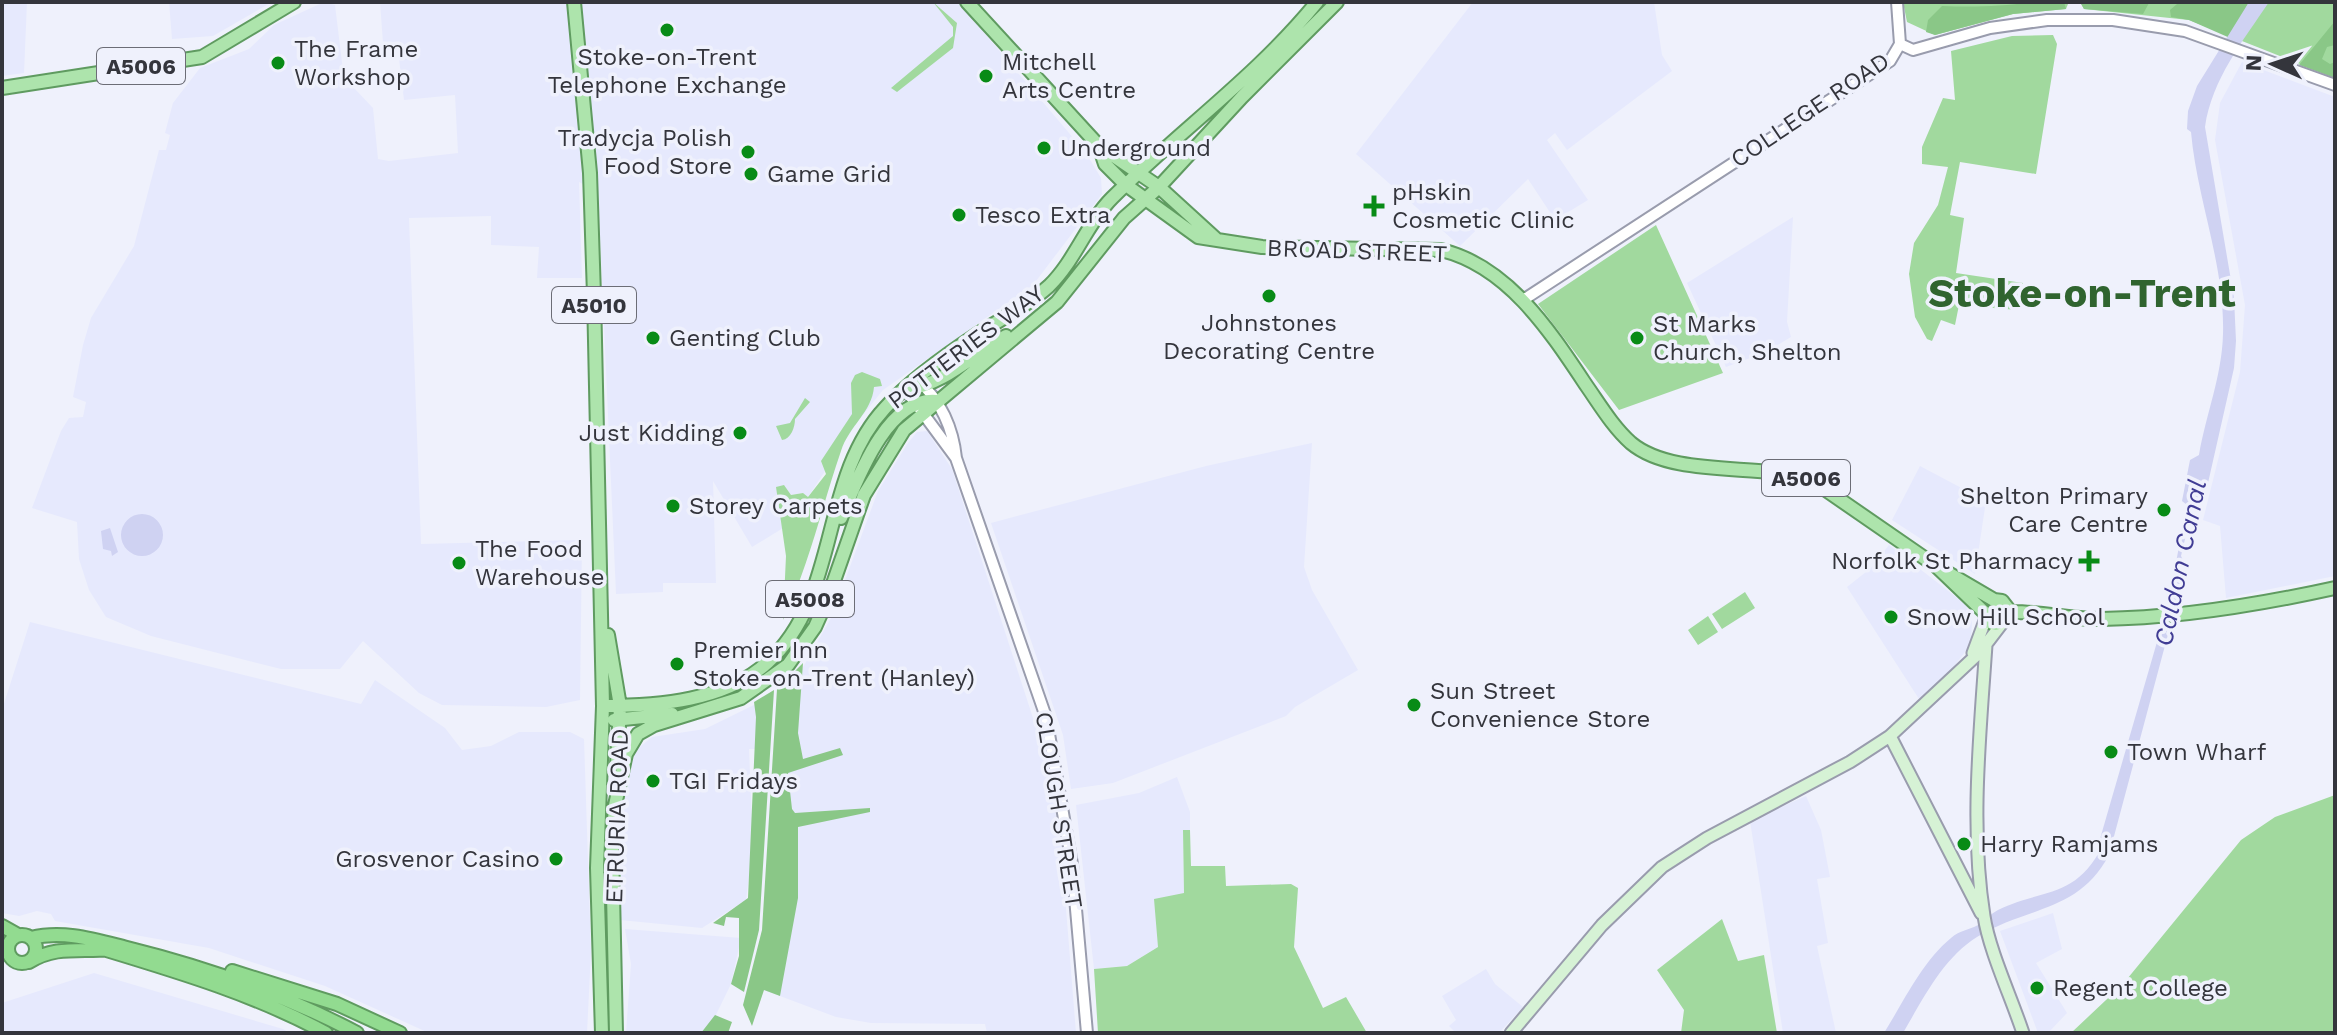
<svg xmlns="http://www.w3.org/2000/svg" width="2337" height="1035" viewBox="0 0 2337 1035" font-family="'Work Sans',sans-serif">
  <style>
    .built { fill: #e6e9fd }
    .green { fill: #a1d99e }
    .forest { fill: #8ac787 }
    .water { fill: #cfd2f2 }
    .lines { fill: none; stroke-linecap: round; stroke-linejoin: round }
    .tertiary-casing { stroke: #999cad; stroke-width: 14 }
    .secondary-casing { stroke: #999cad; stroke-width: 15 }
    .primary-casing { stroke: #5f9b60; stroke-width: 16 }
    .trunk-casing { stroke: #5f9b60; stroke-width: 16 }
    .tertiary { stroke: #fff; stroke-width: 10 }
    .secondary { stroke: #d6f2d5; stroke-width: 11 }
    .primary { stroke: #ade4ac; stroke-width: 12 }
    .trunk { stroke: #92db90; stroke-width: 12 }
    .poi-dot { fill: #088b16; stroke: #eff1fc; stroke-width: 3 }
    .labels { text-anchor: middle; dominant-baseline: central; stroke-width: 7; stroke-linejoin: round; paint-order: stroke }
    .shield { fill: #eff1fc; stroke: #6c6d76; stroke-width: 2 }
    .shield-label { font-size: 22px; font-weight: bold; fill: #34353c }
    .poi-label { font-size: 24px; fill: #34353c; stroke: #eff1fc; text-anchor: start }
    .street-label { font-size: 24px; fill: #34353c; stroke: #eff1fc }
    .water-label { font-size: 26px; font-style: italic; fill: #403c94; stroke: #eff1fc }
    .town-label { font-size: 40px; font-weight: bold; fill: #30642f; stroke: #eff1fc }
  </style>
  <rect width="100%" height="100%" fill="#eff1fc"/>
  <path class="built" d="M2 2H27L24 73 2 76Z
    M169 2H272L213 36 172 39Z
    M324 2 335 5 345 87 354 88 373 108 378 159 389 161 458 153 455 95 404 100 397 42 383 43 380 2H958L1086 153 1101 178 1102 194 1033 285 883 390 858 421 808 497 803 493 791 495 785 487 788 525 752 547 713 481 716 583H663V592L616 594 598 191 579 182 582 278H537L539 247 491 245V216L409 218 421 544 582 540 580 700 546 707 442 705 419 693 363 641 340 669H281L151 636 106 617 89 590 79 559 77 522 32 508 61 431 69 418 83 417 86 402 73 397 83 345 91 318 134 246 159 150H166L170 135 165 133 173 103 200 68 249 49 274 25Z
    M1473 2H1654L1662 55 1672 71 1567 150 1555 133 1547 140 1588 200 1555 220 1528 179 1460 246 1356 154Z
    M2242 62 2335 97V576L2226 598 2220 526 2203 520 2240 372 2245 305 2215 140 2220 103Z
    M1793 217 1787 322 1791 337 1766 352 1726 367 1687 283Z
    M927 431 952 469 1047 761 1061 846 1076 1033H987L985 1024 871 1023 836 1017 764 990 786 765 797 690 803 686 802 669 831 618 878 491 908 443 917 432Z
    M1312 443 1304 567 1312 590 1358 670 1295 707 1286 716 1113 783 1071 789 1063 735 991 523 1206 466Z
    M1920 466 1986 501 1975 574 1892 520Z
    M1889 545 1965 604 1972 619 1971 644 1952 669 1919 699 1847 587 1871 568Z
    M30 622 361 704 375 680 445 728 462 750 491 746 519 732H570L584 739 591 952 587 1033H429L325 986 209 948 55 921 51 914 37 911 19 916 2 913V710Z
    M762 701 760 749H749L753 846 746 900 702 928 620 920V818L635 751 652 737 705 729Z
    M1177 777 1190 812V830L1183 831 1184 893 1158 947 1127 966 1094 969 1076 805 1139 793Z
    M1806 796 1821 830 1830 877 1817 879 1828 943 1817 946 1836 1033H1783L1750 821Z
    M2053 913 2062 949 2036 963 2067 1013 2048 1033H2038L2000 931Z
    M625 929 741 938 731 984 707 1033H626L631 964Z
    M1486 969 1495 984 1523 1007 1499 1033H1456L1449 1026 1456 1020 1442 996Z
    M94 973 283 1029 290 1033H2V1003Z"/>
  <path class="green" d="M933 2 957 23 953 48 897 92 891 88 953 36V27Z
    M1903 2H2075L2068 4 2066 9 2013 14 1935 35 1907 22Z
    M2080 2H2335V78L2189 20 2084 9Z
    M2053 35 2057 44 2036 174 1960 162 1950 215 1964 218 1956 273 2023 283 2017 310 1959 305 1955 325 1941 320 1932 341 1927 339 1915 317 1909 274 1914 243 1938 205 1948 167 1922 164V147L1943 98 1955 100 1951 51 2012 36Z
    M1656 225 1723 373 1619 410 1538 304Z
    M862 372 880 379 882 386 874 387C872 412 849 426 841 451 821 509 810 563 783 620L786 556 776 487 784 485 791 495 803 493 808 497 826 474 821 461 852 414 851 383 855 375Z
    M805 398 810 402 795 419C795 427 791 439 782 440L776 426 790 423Z
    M1745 592 1755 608 1722 629 1712 614Z
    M1708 616 1718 632 1698 645 1688 630Z
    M2335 795V1033H2071L2123 984 2241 840 2275 817Z
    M1183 830H1190L1191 866H1225L1226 886 1291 884 1298 888 1294 947 1323 1008 1346 997 1367 1033H1098L1094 969 1127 966 1158 947 1154 899 1184 893Z
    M1722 919 1738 961 1764 955 1777 1033H1681L1684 1010 1657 970Z"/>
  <path class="forest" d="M2030 2H2064L2066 9 2013 14 1935 35 1926 32 1928 20 1942 6C1969 7 2001 7 2030 2Z
    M2080 2H2149V3L2143 14 2084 9Z
    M2206 2H2249L2230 38 2189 20 2171 17 2170 10 2177 4Z
    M2335 21V45L2327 47 2322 59 2330 64 2335 62V78L2299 65Z
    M803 663 798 733 803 759 840 748 843 755 788 773 792 809 795 813 870 808V812L798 827V898L780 996 764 990 752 1026 743 1005 762 930 777 689Z
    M774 690 759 930 744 992 731 984 739 956V918L726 917 724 926 713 923 748 898 756 717 754 702Z
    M715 1015 732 1022 728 1033H701Z"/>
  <path class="water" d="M2249 2H2269C2243 41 2212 79 2205 127L2234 298 2236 341 2234 368 2208 483 2193 505 2181 556 2186 567 2109 855C2078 913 2027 906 1977 937 1943 958 1923 999 1903 1033H1884C1904 1001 1922 962 1951 938 1960 930 1969 930 1978 925 1985 921 1990 914 1998 910 2044 888 2076 899 2103 845L2100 839 2102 832 2168 604 2187 505 2182 501 2190 460 2199 455C2206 414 2222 376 2223 334 2225 265 2197 200 2191 132L2187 129 2188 111 2197 86Z
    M121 535a21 21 0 1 1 42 0a21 21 0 1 1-42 0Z
    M110 528 118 552 112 556 111 551 103 549 101 531Z"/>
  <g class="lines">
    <defs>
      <path id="tertiary" d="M1897 2 1900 44
        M1900 44 1913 50 1990 28 2047 20H2113L2185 31 2335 85
        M1523 300 1890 61 1900 44
        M918 381C941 400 953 429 956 458L1046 717 1072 864 1087 1033
        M905 389 956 458"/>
      <path id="secondary" d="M1986 645C1980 734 1970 828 1984 916 1989 950 2012 999 2023 1033
        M1973 653 1986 618
        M1890 736 1981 913
        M1511 1033 1602 925 1662 867 1707 838 1850 762 1890 736 1980 652 2003 622"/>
      <path id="primary" d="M574 2 590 173 594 295 603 706 597 868 602 1033
        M967 2 1099 146 1159 187 1216 239
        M2 88 202 57 294 2
        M1099 146 1105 164 1126 185 1198 237 1262 247 1441 250C1508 266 1550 331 1586 385 1600 405 1613 427 1631 443 1673 478 1758 463 1810 479L1936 566 1994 600 2002 601 2009 610 2006 619 1996 624 1989 622 1984 612 1936 566
        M908 389C945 384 973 354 1006 336
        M841 518C857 480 887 397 936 401
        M2009 612C2040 611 2071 620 2102 619 2180 618 2258 605 2335 588
        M608 635 620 706 617 764
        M603 706C658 706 726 701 768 662 841 596 819 479 885 408 910 380 947 354 979 333 1003 318 1028 305 1049 286 1075 261 1087 223 1112 198 1179 131 1257 76 1317 2
        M614 720 672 714
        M615 806 612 847 616 1033
        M614 810 626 754 638 734 654 725 741 698 788 665 815 627 828 598 864 495 904 430 1057 302 1124 218 1159 187 1242 97 1337 2"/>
      <path id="trunk" d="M2 926 18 935
        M8 949a14 14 0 1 1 28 0a14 14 0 1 1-28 0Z
        M31 938C64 930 95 940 127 948 208 968 283 994 357 1033
        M103 949C179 972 256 995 326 1033
        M29 962C56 945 81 952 110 949
        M232 971 337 1004 400 1033"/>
    </defs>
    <use href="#tertiary" class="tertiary-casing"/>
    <use href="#secondary" class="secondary-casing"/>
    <use href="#primary" class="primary-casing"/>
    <use href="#trunk" class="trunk-casing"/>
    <use href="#tertiary" class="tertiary"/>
    <use href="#secondary" class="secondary"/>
    <use href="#primary" class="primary"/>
    <use href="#trunk" class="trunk"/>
  </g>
  <g class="poi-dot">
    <circle cx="667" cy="30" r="8"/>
    <circle cx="278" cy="63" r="8"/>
    <circle cx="986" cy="76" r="8"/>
    <circle cx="1044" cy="148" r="8"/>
    <circle cx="748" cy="152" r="8"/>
    <circle cx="751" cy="174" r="8"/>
    <path d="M1370 194h8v8h8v8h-8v8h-8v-8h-8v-8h8z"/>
    <circle cx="959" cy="215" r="8"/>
    <circle cx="1269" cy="296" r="8"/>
    <circle cx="653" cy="338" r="8"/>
    <circle cx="1637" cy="338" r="8"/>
    <circle cx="740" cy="433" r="8"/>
    <circle cx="673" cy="506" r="8"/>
    <circle cx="2164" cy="510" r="8"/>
    <path d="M2085 549h8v8h8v8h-8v8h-8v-8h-8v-8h8z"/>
    <circle cx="459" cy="563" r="8"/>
    <circle cx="1891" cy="617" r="8"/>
    <circle cx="677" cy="664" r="8"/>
    <circle cx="1414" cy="705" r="8"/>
    <circle cx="2111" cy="752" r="8"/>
    <circle cx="653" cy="781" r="8"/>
    <circle cx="1964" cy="844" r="8"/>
    <circle cx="556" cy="859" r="8"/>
    <circle cx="2037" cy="988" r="8"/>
  </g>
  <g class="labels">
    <g class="shield">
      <rect x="97" y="48" width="88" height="36" rx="6"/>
      <rect x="552" y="287" width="84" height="36" rx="6"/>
      <rect x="1762" y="460" width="88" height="36" rx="6"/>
      <rect x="766" y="581" width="88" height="36" rx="6"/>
    </g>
    <g class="shield-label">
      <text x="141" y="66">A5006</text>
      <text x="594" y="305">A5010</text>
      <text x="1806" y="478">A5006</text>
      <text x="810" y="599">A5008</text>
    </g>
    <g class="poi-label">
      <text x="294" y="49">The Frame<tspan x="294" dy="28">Workshop</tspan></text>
      <text x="667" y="57" text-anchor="middle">Stoke-on-Trent<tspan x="667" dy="28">Telephone Exchange</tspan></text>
      <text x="1002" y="62">Mitchell<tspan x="1002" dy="28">Arts Centre</tspan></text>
      <text x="732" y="138" text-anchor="end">Tradycja Polish<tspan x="732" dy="28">Food Store</tspan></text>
      <text x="1060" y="148">Underground</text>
      <text x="767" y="174">Game Grid</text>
      <text x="1392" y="192">pHskin<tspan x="1392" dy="28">Cosmetic Clinic</tspan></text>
      <text x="975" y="215">Tesco Extra</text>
      <text x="1269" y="323" text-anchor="middle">Johnstones<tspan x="1269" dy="28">Decorating Centre</tspan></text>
      <text x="1653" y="324">St Marks<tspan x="1653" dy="28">Church, Shelton</tspan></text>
      <text x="669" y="338">Genting Club</text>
      <text x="724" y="433" text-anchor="end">Just Kidding</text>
      <text x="2148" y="496" text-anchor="end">Shelton Primary<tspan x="2148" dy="28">Care Centre</tspan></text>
      <text x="689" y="506">Storey Carpets</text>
      <text x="475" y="549">The Food<tspan x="475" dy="28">Warehouse</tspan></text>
      <text x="2073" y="561" text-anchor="end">Norfolk St Pharmacy</text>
      <text x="1907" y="617">Snow Hill School</text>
      <text x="693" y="650">Premier Inn<tspan x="693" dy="28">Stoke-on-Trent (Hanley)</tspan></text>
      <text x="1430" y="691">Sun Street<tspan x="1430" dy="28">Convenience Store</tspan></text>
      <text x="2127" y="752">Town Wharf</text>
      <text x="669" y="781">TGI Fridays</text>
      <text x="1980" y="844">Harry Ramjams</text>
      <text x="540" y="859" text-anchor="end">Grosvenor Casino</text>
      <text x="2053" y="988">Regent College</text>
    </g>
    <g class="street-label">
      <text transform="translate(1810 110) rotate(-34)">COLLEGE ROAD</text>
      <text transform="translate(1357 251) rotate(2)">BROAD STREET</text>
      <text transform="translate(966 347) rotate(-37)">POTTERIES WAY</text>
      <text transform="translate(1059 810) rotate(81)">CLOUGH STREET</text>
      <text transform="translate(617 816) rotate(-88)">ETRURIA ROAD</text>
    </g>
    <g class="water-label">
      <text transform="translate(2180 563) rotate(-78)">Caldon Canal</text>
    </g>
    <g class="town-label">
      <text x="2082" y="293">Stoke-on-Trent</text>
    </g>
  </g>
  <rect width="2337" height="1035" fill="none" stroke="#34353c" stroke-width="8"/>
  <g transform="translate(2273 64) rotate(273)" stroke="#eff1fc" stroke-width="6" paint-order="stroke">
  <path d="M0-6L14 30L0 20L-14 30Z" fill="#34353c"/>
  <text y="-12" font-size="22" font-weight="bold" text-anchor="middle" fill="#34353c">N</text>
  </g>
</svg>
